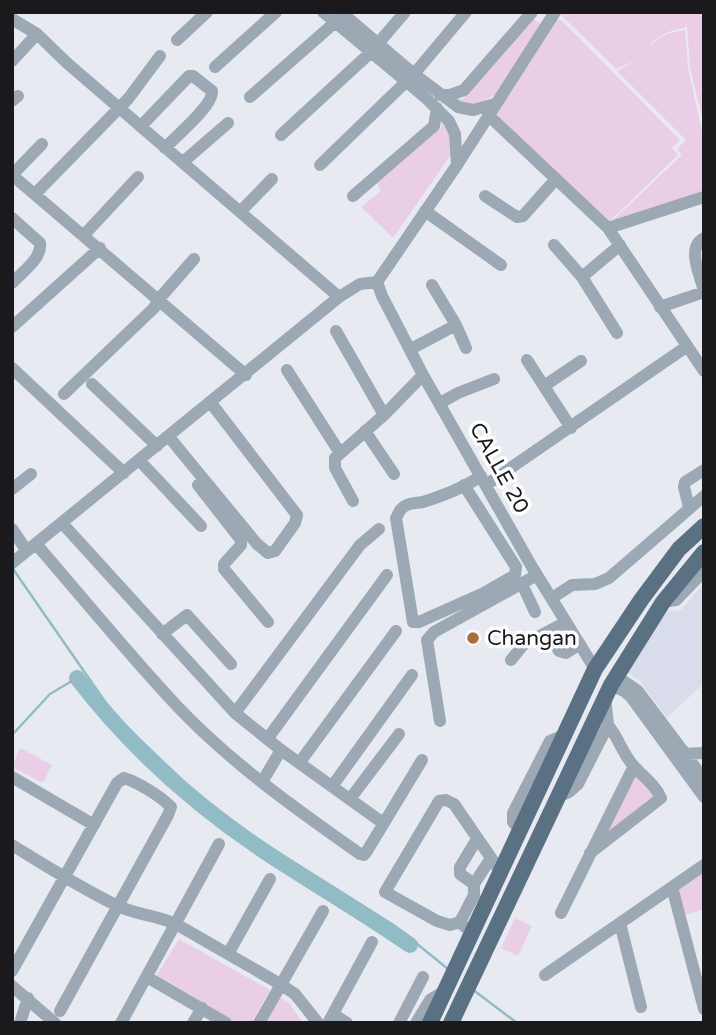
<svg xmlns="http://www.w3.org/2000/svg" width="716" height="1035" viewBox="0 0 716 1035" font-family="'Varela Round',sans-serif">
  <style>
    .built { fill: #d9ddeb }
    .green { fill: #eacee6 }
    .lines { fill: none; stroke-linecap: round; stroke-linejoin: round }
    .stream { stroke: #91bbc5; stroke-width: 2.5 }
    .river { stroke: #91bbc5; stroke-width: 16 }
    .minor { stroke: #9ca8b3; stroke-width: 12 }
    .major { stroke: #5a7184; stroke-width: 16 }
    .poi-dot { fill: #ad6c36; stroke: #fff; stroke-width: 2.5 }
    .labels { text-anchor: middle; dominant-baseline: central; stroke-width: 7; stroke-linejoin: round; paint-order: stroke }
    .street-label { font-size: 21px; fill: #1a1a1d; stroke: #fff }
    .poi-label { font-size: 21px; fill: #1a1a1d; stroke: #fff; text-anchor: start }
  </style>
  <rect width="100%" height="100%" fill="#e8eaf1"/>
  <path class="built" d="M704 583V683L667 718 640 681 628 673 666 611 681 610Z"/>
  <path class="green" d="M558 12H704V124L690 68 687 27 668 32 651 42 652 46 653 42 669 33 685 30 688 68 704 140V194L608 225 682 155 677 149 686 140 617 71 637 60 616 69Z
    M556 18 562 21 680 140 672 148 678 155 607 224 493 114Z
    M533 19 541 24 497 94 483 101 464 105 453 100 463 99Z
    M443 119 452 135 450 156 393 238 361 207 381 191 377 183 441 128Z
    M20 748 52 765 43 783 12 767Z
    M634 773 654 798 601 839Z
    M704 865V909L682 916 673 886Z
    M515 918 532 926 518 956 501 948Z
    M179 939 270 990 251 1023H237L157 975Z
    M280 998 289 1003 303 1023H266Z"/>
  <g class="lines">
    <path class="stream" d="M13 569 115 716 200 797 271 850 395 926 448 969
      M12 735 50 694 77 678
      M472 989 517 1023"/>
    <path class="river" d="M77 678C130 747 197 807 270 855 316 885 364 913 410 945"/>
    <path class="minor" d="M323 12 427 99 449 121 455 134 457 165
      M341 12 414 74 458 107 473 110 495 104
      M12 19 37 34 67 63 339 297
      M177 40 207 12
      M12 61 37 34
      M215 67 276 12
      M440 95H450L464 90 532 12
      M250 97 340 18
      M12 101 18 96
      M488 115 608 228 704 371
      M141 126 189 76H193L212 91C214 105 176 136 165 148
      M281 135 370 53 405 12
      M183 162 228 123
      M320 165 414 74 466 12
      M12 175 246 375
      M12 175 42 144
      M35 194 128 99 160 56
      M353 196 434 126 437 108
      M485 196 517 217 523 216 555 180
      M425 211 501 265
      M240 212 272 179
      M12 218 40 243C42 259 22 272 12 283
      M608 228 704 197
      M84 235 138 177
      M704 238C686 247 700 275 704 291
      M554 245 582 277 617 333
      M582 277 620 245
      M377 282 382 296 423 375 532 567 595 669
      M432 285 456 325 466 348
      M660 307 704 292
      M12 327 100 248
      M336 331 384 415
      M411 349 456 325
      M527 360 571 428
      M12 368 124 473
      M287 370 340 453
      M92 384 157 446
      M544 386 581 361
      M64 394 154 308 159 299 194 259
      M440 403 458 393 494 379
      M365 431 394 474
      M169 437 257 544 268 553 275 551 295 523 297 515 211 403
      M139 460 201 526
      M198 485 241 540V545L224 564V569L268 622
      M464 485 516 567 515 575 484 593 419 622H413L396 518C399 513 400 507 407 505 411 503 418 503 423 502 442 496 465 487 481 476
      M486 485 686 347
      M12 489 31 474
      M353 501 335 468V458L384 415 423 375
      M689 507 684 487 685 482 704 470
      M62 523 235 713 281 750 383 823
      M12 529 27 551
      M36 544C83 598 128 654 177 706 231 763 296 809 360 854L364 855 367 851 422 760
      M12 563 339 297 360 284 377 282 457 165 555 12
      M522 584 535 612
      M552 598 572 585 595 584 609 578 704 496
      M663 602 676 600 704 571
      M547 632 559 651 566 653 580 644
      M162 634 187 615 231 664
      M511 660 523 645 566 622
      M616 676 638 691 704 779
      M611 685 624 691 631 697 704 797
      M235 713 360 545 379 529
      M440 721 427 640 434 632 537 575
      M268 738 387 575
      M680 754 704 753
      M300 762 396 631
      M12 777 94 825
      M262 782 281 750
      M333 785 412 675
      M558 797 569 792 578 784 608 725 605 697
      M350 799 399 734
      M520 830 513 822V813L550 741 564 735
      M477 839 460 867V874L474 884 491 858
      M12 845C46 866 82 889 118 906 137 915 156 915 176 924L280 984 295 994 318 1023
      M590 853 661 798C655 784 641 775 632 764 622 752 618 737 608 725
      M672 887 704 1009
      M561 913 634 766
      M460 922 450 925 437 921 385 892 439 801 446 800 454 804 500 871
      M620 923 641 1007
      M465 927 460 922 474 895V884
      M228 954 270 879
      M12 971 117 783 124 778C139 783 159 795 171 807L168 815 60 1011
      M545 975 704 865
      M147 977 226 1023
      M12 986 55 1023
      M333 1014 347 1023
      M20 1023 28 998
      M121 1023 219 844
      M193 1023 202 1008
      M259 1023 323 911
      M328 1023 372 942
      M399 1023 423 977
      M416 1023 430 1000 445 991"/>
    <path class="major" d="M430 1023 595 669 641 600 679 549 704 526
      M451 1023 611 685 663 602 704 552"/>
  </g>
  <circle class="poi-dot" cx="473" cy="638" r="7"/>
  <g class="labels">
    <g class="street-label">
      <text transform="translate(499 468) rotate(61)">CALLE 20</text>
    </g>
    <g class="poi-label">
      <text x="487" y="638">Changan</text>
    </g>
  </g>
  <rect width="716" height="1035" fill="none" stroke="#1a1a1d" stroke-width="28"/>
</svg>
